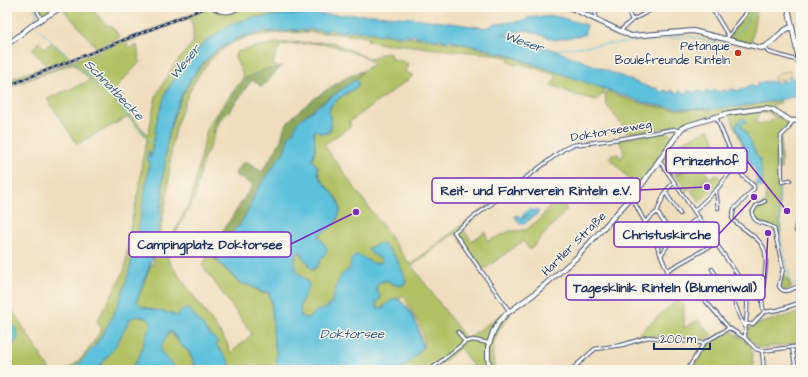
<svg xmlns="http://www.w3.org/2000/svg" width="808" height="377" viewBox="0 0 808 377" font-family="'Architects Daughter',sans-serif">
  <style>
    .green { fill: #b1c163; stroke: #667860; fill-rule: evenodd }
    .forest { fill: #8ca759; stroke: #546b5c }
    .sand { fill: #eeda9e; stroke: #84847e }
    .water { fill: #5dc1db; stroke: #3c789c }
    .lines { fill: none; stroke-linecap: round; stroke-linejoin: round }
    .stream { stroke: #5dc1db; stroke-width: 1 }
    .minor-casing { stroke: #3b496c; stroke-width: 4.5 }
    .major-casing { stroke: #3b496c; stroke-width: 6 }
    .minor { stroke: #fff; stroke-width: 2.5 }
    .major { stroke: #fff; stroke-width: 4 }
    .rail-casing { stroke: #1b2f5e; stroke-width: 2.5 }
    .rail { stroke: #fbf7ec; stroke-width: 1; stroke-dasharray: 3; stroke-linecap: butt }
    .major-bridge-casing { stroke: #3b496c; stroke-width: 6; stroke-linecap: butt }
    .major-bridge { stroke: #fff; stroke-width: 4 }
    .poi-dot { fill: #c8321e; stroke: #fbf7ec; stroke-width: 1.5 }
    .labels { text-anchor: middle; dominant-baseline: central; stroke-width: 3; stroke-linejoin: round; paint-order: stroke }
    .poi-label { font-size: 12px; fill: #1b2f5e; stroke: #fbf7ec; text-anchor: end }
    .street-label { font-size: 12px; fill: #1b2f5e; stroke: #fbf7ec }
    .water-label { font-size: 13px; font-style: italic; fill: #2f5b84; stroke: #fbf7ec }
    .leader { fill: none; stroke: #7b2cbf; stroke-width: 1.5 }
    .callout-dot { fill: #7b2cbf; stroke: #fbf7ec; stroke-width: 1.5 }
    .callout { fill: #fbf7ec; stroke: #7b2cbf; stroke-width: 1.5 }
    .callout-label { font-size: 13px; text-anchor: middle; font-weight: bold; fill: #1b2f5e }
  </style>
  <rect width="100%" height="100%" fill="#fbf7ec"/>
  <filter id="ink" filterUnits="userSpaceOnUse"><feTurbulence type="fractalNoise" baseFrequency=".025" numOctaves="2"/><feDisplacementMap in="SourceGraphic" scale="8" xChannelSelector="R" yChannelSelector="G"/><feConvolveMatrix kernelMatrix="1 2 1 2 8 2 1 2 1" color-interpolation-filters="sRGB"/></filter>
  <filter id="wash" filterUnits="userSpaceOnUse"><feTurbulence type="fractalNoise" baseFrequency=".012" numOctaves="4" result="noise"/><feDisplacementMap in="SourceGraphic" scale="16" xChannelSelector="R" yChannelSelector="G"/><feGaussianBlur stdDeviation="0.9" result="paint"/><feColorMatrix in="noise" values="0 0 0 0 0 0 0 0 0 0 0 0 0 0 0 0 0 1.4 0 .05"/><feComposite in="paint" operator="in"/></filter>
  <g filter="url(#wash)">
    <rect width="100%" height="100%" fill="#efdebd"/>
    <path class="green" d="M37 7H57L58 8 42 17Z
      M66 7H90L105 24 112 27 120 37 97 48 63 9Z
      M210 7H317L312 14H289L230 25 206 41 185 63 166 92 152 147 151 158 149 157 150 152 147 155 148 161 150 162C142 208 137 256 121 300 115 317 103 333 93 348 86 357 78 370 66 370 82 362 92 344 102 329L97 321 111 297 125 269 129 234 140 184 142 161 147 140 146 136 128 117 77 144 47 99 89 81V79L73 63 7 88V87ZM187 19H190L193 27V42L172 68 156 96 148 135 114 98 111 96 120 83 140 62 137 45 129 48 126 43Z
      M749 7H759L756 12 751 45 742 41 730 39 729 35Z
      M282 29 298 31 300 29 305 31 309 29H354L356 31 360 32 363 30 370 33 425 39 462 44 502 54 605 88 603 94 596 100 576 95 551 85 556 78 555 75 519 63 516 65 510 63 508 58 491 54 434 49 398 44 387 45 367 40 369 37C331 33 288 29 249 37 206 46 183 97 174 136 169 156 170 176 167 196 164 214 160 232 157 250L160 251 161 249 165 250 191 200 208 125 243 78 242 72 235 58V55L237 52 255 47 277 43 332 42 370 59 377 57 378 55 387 52 390 53 391 58C397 61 403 60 408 64L405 72 414 75 412 77 349 122 351 126 324 145 409 263 411 264 547 160 548 162 462 228 472 241 485 232 488 241 510 231 526 230 541 218 557 195 567 209 530 250 523 241 482 271 457 235 453 234 412 266 466 339 508 310 511 314C495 331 489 347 495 370H476L460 348 433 370H399L412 360 422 349 419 332 411 314 386 304C383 307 381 308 377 308L376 302 379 301 380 297 376 289 378 283 385 281 399 286 404 285 406 281 397 259 387 247 381 264 351 266 329 308 310 318H305L301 316 300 305 309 285C304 274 295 278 295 261 295 257 296 256 299 253L301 252C302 258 304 260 309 263V267L312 270C318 268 317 265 320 260 322 255 325 256 327 249L318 237C320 235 323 232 325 230 328 229 331 229 333 226 356 196 316 190 318 166L312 160C317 148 314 144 314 131L316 130C320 134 323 134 329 133 335 124 327 117 330 108 333 101 351 91 358 86V82L355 81 363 71 373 64 367 58 331 45 309 43 281 45C277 52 273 59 274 67L282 66 280 68 266 70 246 78 228 103 212 132 215 133 209 149 204 157 195 197 169 245 168 258 169 262 226 341 231 353 252 334 202 265 210 254 237 281 243 284 250 286 264 294 266 292 268 293 271 300 278 355 277 360 279 370H229L230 364 216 345 218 342 205 330 203 327 178 316H172V313L163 312 140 306 137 301 151 264 153 265 154 263 153 254 157 223 160 222 161 216 158 214 161 209 159 207 162 201 160 199H162L163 194 161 192 163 191C163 186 162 180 163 175 163 171 165 167 165 163 166 159 165 155 166 151 173 97 206 37 266 30 271 29 275 32 280 32Z
      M39 42 45 48 52 42 71 59 7 84V80L47 66 32 50Z
      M607 91C623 97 641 105 659 107 699 113 741 108 780 100L781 103 774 105 770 110C775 117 785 118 789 125L788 129 781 135V169L778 170 781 233 776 234 774 228 756 221 753 216 754 210 767 201 766 199 765 188 756 185 757 180 756 171 750 162 728 111 686 123 679 128 673 127 628 133 606 104 605 94ZM770 112 771 115 775 116 776 119 771 120V122L759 124 758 122 755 123V119L758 118V114Z
      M709 129 717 147 691 159 682 142Z
      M666 131 673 137 637 188 609 157 611 155 618 154 621 159 624 152 619 140Z
      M681 149 691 165 675 176 664 159Z
      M699 162 709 177 686 191 676 176Z
      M716 174 722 180 700 202 691 191Z
      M783 275 786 276 792 288 787 290H783L781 285Z
      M678 299 684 305V328L698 320 712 335 702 342 666 338 655 336 643 337 636 340 635 337Z
      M7 302 50 370H7Z
      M801 312V343L759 348 747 337V328H751L757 324Z
      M136 316 146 318 152 321V324L147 333 141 352 135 364 126 370H97L120 338 130 319Z
      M729 330 743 339 751 346 754 370H689C699 349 708 339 729 330Z
      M171 332 182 347 188 351 197 370H176L160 353C161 346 165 337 171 332Z"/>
    <path class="forest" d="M280 68 262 87 252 80 231 109 220 120 215 133 212 132 217 116 246 78 266 69Z
      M363 71 355 81 318 105 302 118 298 123 294 131 289 136 284 152 280 157 256 192 249 209 240 225 234 230 217 257 218 261 210 254 220 235 253 185 235 175C237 169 240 163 246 162L262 172C268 161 276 151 281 140 282 136 283 132 284 128 293 111 344 75 363 71Z"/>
    <path class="sand" d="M790 71 791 76 787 77 784 80 780 79 776 82 774 80V77L780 74 779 73Z
      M404 295C406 298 406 301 408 304 414 316 427 333 423 348 420 330 413 307 396 298H400Z"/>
    <path class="water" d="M289 14 375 15 421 19 486 28 495 24 527 20V18L555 16 587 25 584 35 555 40 527 30 503 34 557 51 651 88H657L661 92 665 90 670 93 671 90 677 93 680 91 686 94 689 90 695 94 697 90 703 93 706 90 712 93 714 90 720 92 723 90 729 92 731 89 738 91 740 89H748V86L751 85 756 88 757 84C763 81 773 80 778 84L779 82 783 80 786 82 790 77 794 80 796 76 801 75V95C749 107 694 115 642 102L533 64 504 53C500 54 490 52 488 48L485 49 480 48 479 45 477 47 451 41 450 39 448 41 441 40 440 37 438 40 432 39V36L429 39H425L423 35 421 37H416L414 34 410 37 406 35 405 33 403 36H398L396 32 394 35H385V31L382 35 374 33 372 30 370 33 365 32 363 30 360 32 356 31 354 29 351 32 346 31 345 29 344 32C340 32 338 32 336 29L335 32 327 29 326 31H321L319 29 317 31 309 29 308 31H305L300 29 298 31 291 29 290 31H284L282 29 280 32H276L273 30 272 32H267L264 30 261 34 255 32 253 35H246L240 38H237C232 43 217 49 210 56 184 80 170 117 166 151 165 155 166 160 165 164 165 168 163 171 163 175 162 180 163 186 163 191L161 192 164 194 162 199H160L163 202 162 206H159L161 208V213L158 214 161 216 160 222 157 223 159 225 153 248V258L151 261 137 301 142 307 163 312 173 313 172 316 174 315 178 316C180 309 184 310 189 309L204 327C205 332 214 337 218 342L216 344 220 350 230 363 229 370H198L188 350 182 346 171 331C165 336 161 345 161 352L177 370H126L136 363 141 352 147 333 152 324C148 315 137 315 130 319L116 345 97 370H71C131 322 137 232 150 162L147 159 148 151H150L149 157 151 158 157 120 166 92 185 63 206 41 230 25 250 18Z
      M355 80 358 82V86C351 91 333 100 330 108 327 117 335 124 328 132 323 133 320 134 316 130L314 131C314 144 317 147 312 160L317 166C315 189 356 196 333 226 329 231 322 230 318 236L327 248 325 254 320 260 318 266 312 269 309 267 308 262C304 260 302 257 301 252H298C295 256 295 257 295 261 295 278 304 273 309 285 306 298 297 301 301 316L305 318 310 317 316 311C323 309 326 310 331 303 334 296 337 281 341 276 346 269 351 272 351 260L355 256 359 255 372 263H381L382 262 381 259 371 253 368 248 381 243C394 251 401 266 406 281L403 285 399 286 385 280 378 283 376 289 380 296 379 301 376 302 377 308H383L387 303 395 298C413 307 420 330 422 348L412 360 398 370H301L298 369 279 370 276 360 277 355 274 343 271 299 268 292H266L264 293 250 285 242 284 237 280 218 261 217 255 234 230 240 225 249 209 256 192 280 157 284 152 289 136 294 131 297 123 302 118Z
      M744 118 746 120V122L742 123 741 125 750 140 756 155 760 159 763 186 759 187 756 185 757 180 756 171 750 162 737 130 736 126 738 122Z
      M530 208 532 211 530 213 536 209 538 211V213L524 224H520L515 216 519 215 523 219 529 214 523 218 522 215Z
      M7 316 15 327 18 337 14 344 7 349Z"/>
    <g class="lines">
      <path class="stream" d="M34 22 33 21 38 19 34 7
        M35 25 56 46 71 58
        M734 38 746 23 753 7
        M556 52 560 49 689 36 721 45H725L728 43
        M73 61 83 70 96 85 108 97H112L150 142 154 143
        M788 123 779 135 778 181 779 230 787 269 788 270 789 280 792 284 801 283"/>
    </g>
  </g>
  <g filter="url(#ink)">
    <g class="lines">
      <defs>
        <path id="minor" d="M36 7 41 19
          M592 7 596 13 595 19
          M626 7 632 20
          M711 7 728 35
          M620 31 632 20 657 7
          M726 39 745 15 749 7
          M765 47 768 52 796 60 801 59
          M716 117 736 164 743 176 754 186V189L734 209 732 218 734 221C741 227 758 238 762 245 773 261 757 293 764 312
          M659 160 739 277C753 302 745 312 745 338
          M790 180 782 182 781 140V136L788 129 792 122
          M716 190 718 208
          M665 192 680 214
          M632 198 655 241 669 275 688 281 729 328
          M765 201 756 206 752 213C754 225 766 222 774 228L783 269 779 286C784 296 793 288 801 285
          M694 211 718 188 736 164
          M657 212 667 227
          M645 222 657 212 665 192 674 182
          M801 225 796 226V231L801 230
          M662 254C671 238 684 228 699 217
          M712 269 722 284 739 277
          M668 270 716 243
          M722 284 728 293
          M735 304 740 318 745 326
          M510 312 454 232 564 149 573 145 619 139 674 129 679 131
          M745 324H753L764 312 778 310 799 303
          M458 332 465 342
          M792 347 796 370
          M762 351 764 370
          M688 369 704 343
          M430 370 465 342 473 340 489 343
          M571 370 595 349 622 345 648 337 704 343 729 328 745 338 756 349 762 351 801 346"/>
        <path id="major" d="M213 7C223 13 229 13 239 7
          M569 7 631 36 693 31 761 48C774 45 779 30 792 27
          M788 7 798 56
          M7 45 35 23 62 7
          M490 370 488 358V347L493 332 498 323 506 314 533 295 576 258 638 190 682 128 686 126 729 113 765 108 772 109 791 121 801 120"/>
      </defs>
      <use href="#minor" class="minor-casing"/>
      <use href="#major" class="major-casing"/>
      <use href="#minor" class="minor"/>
      <use href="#major" class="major"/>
      <defs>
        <path id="rail" d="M7 86 207 7"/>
      </defs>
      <use href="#rail" class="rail-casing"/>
      <use href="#rail" class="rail"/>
      <defs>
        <path id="major-bridge" d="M798 56 801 69"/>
      </defs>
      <use href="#major-bridge" class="major-bridge-casing"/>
      <use href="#major-bridge" class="major-bridge"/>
    </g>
  </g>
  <circle class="poi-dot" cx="738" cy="53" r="4"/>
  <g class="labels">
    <g class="poi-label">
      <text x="730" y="46">Pétanque<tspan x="730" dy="14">Boulefreunde Rinteln</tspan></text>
    </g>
    <g class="street-label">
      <text transform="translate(611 131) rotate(-10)">Doktorseeweg</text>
      <text transform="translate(574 244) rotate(-45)">Hartler Straße</text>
    </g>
    <g class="water-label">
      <text transform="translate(524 42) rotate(19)">Weser</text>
      <text transform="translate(185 62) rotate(-51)">Weser</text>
      <text transform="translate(114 90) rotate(46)">Schnatbecke</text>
      <text x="352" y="334">Doktorsee</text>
    </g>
  </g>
  <path class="leader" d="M787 211L747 161M707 187L640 190M754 197L719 234M356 212L291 244M768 233L765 288"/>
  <g class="callout-dot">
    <circle cx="787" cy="211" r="4"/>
    <circle cx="707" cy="187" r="4"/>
    <circle cx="754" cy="197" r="4"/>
    <circle cx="356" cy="212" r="4"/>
    <circle cx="768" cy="233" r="4"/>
  </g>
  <g class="callout">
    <rect x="666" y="148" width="81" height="25" rx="4"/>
    <rect x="432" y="178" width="208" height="25" rx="4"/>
    <rect x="614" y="222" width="105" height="25" rx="4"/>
    <rect x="129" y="232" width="162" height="25" rx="4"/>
    <rect x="566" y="275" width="199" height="25" rx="4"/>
  </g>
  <g class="callout-label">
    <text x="706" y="165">Prinzenhof</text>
    <text x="536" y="195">Reit- und Fahrverein Rinteln e.V.</text>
    <text x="667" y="239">Christuskirche</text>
    <text x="210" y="249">Campingplatz Doktorsee</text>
    <text x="665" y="292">Tagesklinik Rinteln (Blumenwall)</text>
  </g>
  <rect width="808" height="377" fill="none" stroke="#fbf7ec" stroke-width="24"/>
  <path d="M654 343v6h56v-6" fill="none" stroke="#1b2f5e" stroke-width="2"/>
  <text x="660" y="343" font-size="12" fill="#1b2f5e" stroke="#fbf7ec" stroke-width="3" paint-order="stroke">200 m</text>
</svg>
